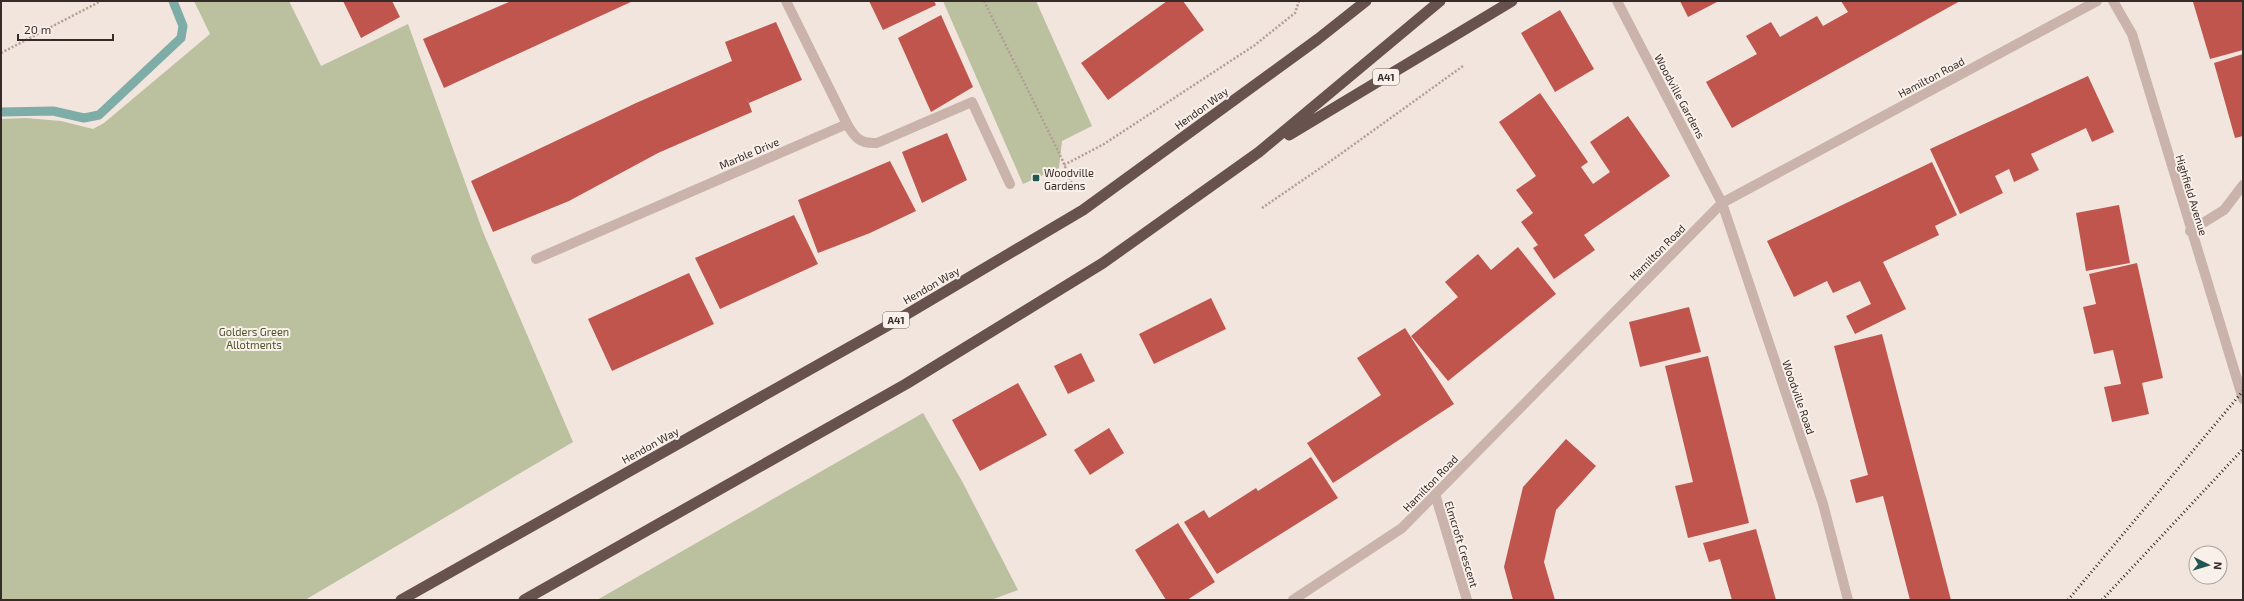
<svg xmlns="http://www.w3.org/2000/svg" width="2244" height="601" viewBox="0 0 2244 601" font-family="'Exo 2',sans-serif">
  <style>
    .green { fill: #bbc09f }
    .lines { fill: none; stroke-linecap: round; stroke-linejoin: round }
    .stream { stroke: #7eada7; stroke-width: 9 }
    .building { fill: #c0554e }
    .path { stroke: #b59d95; stroke-width: 2.5; stroke-dasharray: 2 2; stroke-linecap: butt }
    .service { stroke: #c9b3aa; stroke-width: 10 }
    .minor { stroke: #c9b3aa; stroke-width: 10 }
    .tertiary { stroke: #c9b3aa; stroke-width: 10 }
    .trunk { stroke: #68524e; stroke-width: 11 }
    .rail { stroke: #372b29; stroke-width: 3; stroke-dasharray: 1 3; stroke-linecap: butt }
    .poi-dot { fill: #215750; stroke: #f9f0ea; stroke-width: 1.5 }
    .labels { text-anchor: middle; dominant-baseline: central; stroke-width: 4; stroke-linejoin: round; paint-order: stroke }
    .shield { fill: #f9f0ea; stroke: #716663; stroke-width: 1 }
    .shield-label { font-size: 10px; font-weight: bold; fill: #372b29 }
    .street-label { font-size: 11px; fill: #372b29; stroke: #f9f0ea }
    .poi-label { font-size: 11px; fill: #372b29; stroke: #f9f0ea; text-anchor: start }
    .park-label { font-size: 11px; fill: #4d542e; stroke: #f9f0ea }
  </style>
  <rect width="100%" height="100%" fill="#f1e5de"/>
  <path class="green" d="M194 1H289L321 66 408 24 483 232 573 442 305 600H1V119L26 118 61 121 93 129 104 123 210 34Z
    M943 1H1036L1092 126 1062 141 1059 168 1023 184Z
    M923 413 963 483 1018 590 991 600H597Z"/>
  <g class="lines">
    <path class="stream" d="M1 112 53 111 84 118 99 115 181 38 183 26 173 1"/>
  </g>
  <path class="building" d="M343 1H392L400 17 361 38Z
    M511 1H633L444 88 423 39Z
    M869 1H934L936 5 883 30Z
    M1167 1H1183L1204 30 1108 100 1081 63Z
    M1680 1H1719L1688 17Z
    M1841 1H1960L1732 128 1706 82 1757 54 1746 36 1771 22 1780 37 1817 16 1823 26 1848 12Z
    M2197 1H2243V50L2210 59 2193 2Z
    M1560 10 1594 69 1555 92 1521 33Z
    M941 15 973 87 931 112 898 38Z
    M776 22 802 80 749 103 746 95 752 112 658 153 569 201 493 232 471 181 636 103 732 61 725 42Z
    M2243 54V136L2235 138 2214 63Z
    M2088 76 2114 132 2092 142 2086 128 2031 154 2039 170 2014 182 2009 169 1995 176 2003 193 1960 214 1930 149Z
    M1540 93 1588 162 1581 167 1593 184 1610 172 1590 142 1628 116 1670 176 1584 235 1595 250 1554 279 1533 248 1538 245 1521 222 1533 213 1516 190 1536 176 1499 122Z
    M947 133 967 180 922 203 902 152Z
    M890 161 916 211 870 233 818 253 798 200Z
    M1932 162 1957 215 1935 226 1939 235 1883 262 1906 309 1855 334 1846 316 1871 304 1860 281 1833 293 1827 281 1794 297 1767 241Z
    M2119 205 2130 263 2086 271 2076 213Z
    M794 215 818 264 720 309 695 258Z
    M1518 247 1556 294 1448 381 1411 336 1458 297 1445 282 1478 254 1491 270Z
    M2137 263 2163 378 2142 383 2149 414 2112 422 2104 387 2121 384 2113 350 2094 354 2083 307 2096 304 2089 274Z
    M689 273 714 324 612 371 588 319Z
    M1211 298 1226 329 1154 364 1139 334Z
    M1689 307 1701 352 1640 367 1629 322Z
    M1405 328 1454 404 1333 483 1307 443 1381 395 1357 358Z
    M1882 334 1951 600H1910L1883 496 1856 503 1850 480 1868 475 1834 346Z
    M1081 353 1095 381 1068 394 1054 366Z
    M1708 356 1749 523 1688 538 1675 486 1693 482 1665 366Z
    M1018 383 1047 435 980 471 952 420Z
    M1109 428 1124 453 1090 475 1074 450Z
    M1566 439 1596 466 1556 510 1544 562 1555 600H1513L1504 567 1523 487Z
    M1311 457 1338 498 1217 574 1184 522 1204 510 1209 518 1256 488 1258 491Z
    M1178 523 1215 582 1187 600H1166L1135 550Z
    M1756 529 1776 600H1732L1720 559 1709 562 1703 543Z"/>
  <g class="lines">
    <path class="path" d="M984 1 1062 159 1074 189
      M1 53 101 1
      M1064 165 1104 144 1255 45 1295 13 1299 1
      M1262 208 1335 158 1463 66"/>
    <path class="service" d="M847 124C855 138 860 144 877 143L972 102 1010 184"/>
    <path class="minor" d="M1617 1 1722 203 1823 504 1848 600
      M2190 231 2224 210 2243 185
      M536 259 847 124 786 1
      M1435 494 1467 600
      M1293 600 1402 528 1722 203 2097 1"/>
    <path class="tertiary" d="M2113 1 2132 34 2243 399"/>
    <path class="trunk" d="M1289 135 1512 1
      M401 600 887 326 1083 210 1318 39 1366 1
      M524 600 906 384 1103 263 1259 152 1440 1"/>
    <path class="rail" d="M2068 600 2243 391
      M2102 600 2243 449"/>
  </g>
  <rect class="poi-dot" x="1032" y="174" width="8" height="8" rx="2"/>
  <g class="labels">
    <g class="shield">
      <rect x="1373" y="69" width="26" height="16" rx="3"/>
      <rect x="883" y="312" width="26" height="16" rx="3"/>
    </g>
    <g class="shield-label">
      <text x="1386" y="77">A41</text>
      <text x="896" y="320">A41</text>
    </g>
    <g class="street-label">
      <text transform="translate(1931 77) rotate(-28)">Hamilton Road</text>
      <text transform="translate(1680 96) rotate(62)">Woodville Gardens</text>
      <text transform="translate(1201 108) rotate(-36)">Hendon Way</text>
      <text transform="translate(749 153) rotate(-23)">Marble Drive</text>
      <text transform="translate(2192 195) rotate(73)">Highfield Avenue</text>
      <text transform="translate(1657 252) rotate(-45)">Hamilton Road</text>
      <text transform="translate(931 285) rotate(-30)">Hendon Way</text>
      <text transform="translate(1799 397) rotate(71)">Woodville Road</text>
      <text transform="translate(650 445) rotate(-29)">Hendon Way</text>
      <text transform="translate(1430 483) rotate(-46)">Hamilton Road</text>
      <text transform="translate(1462 544) rotate(73)">Elmcroft Crescent</text>
    </g>
    <g class="poi-label">
      <text x="1044" y="172">Woodville<tspan x="1044" dy="13">Gardens</tspan></text>
    </g>
    <g class="park-label">
      <text x="254" y="331">Golders Green<tspan x="254" dy="13">Allotments</tspan></text>
    </g>
  </g>
  <rect width="2244" height="601" fill="none" stroke="#372b29" stroke-width="4"/>
  <g transform="translate(2208 565) rotate(95)"><circle r="19" fill="#f9f0ea" stroke="#aba19d"/>
  <path d="M0-3L7 15L0 10L-7 15Z" fill="#215750"/>
  <text y="-6" font-size="11" font-weight="bold" text-anchor="middle" fill="#372b29">N</text>
  </g>
  <path d="M18 34v6h95v-6" fill="none" stroke="#372b29" stroke-width="2"/>
  <text x="24" y="34" font-size="12" fill="#372b29" stroke="#f9f0ea" stroke-width="3" paint-order="stroke">20 m</text>
</svg>
